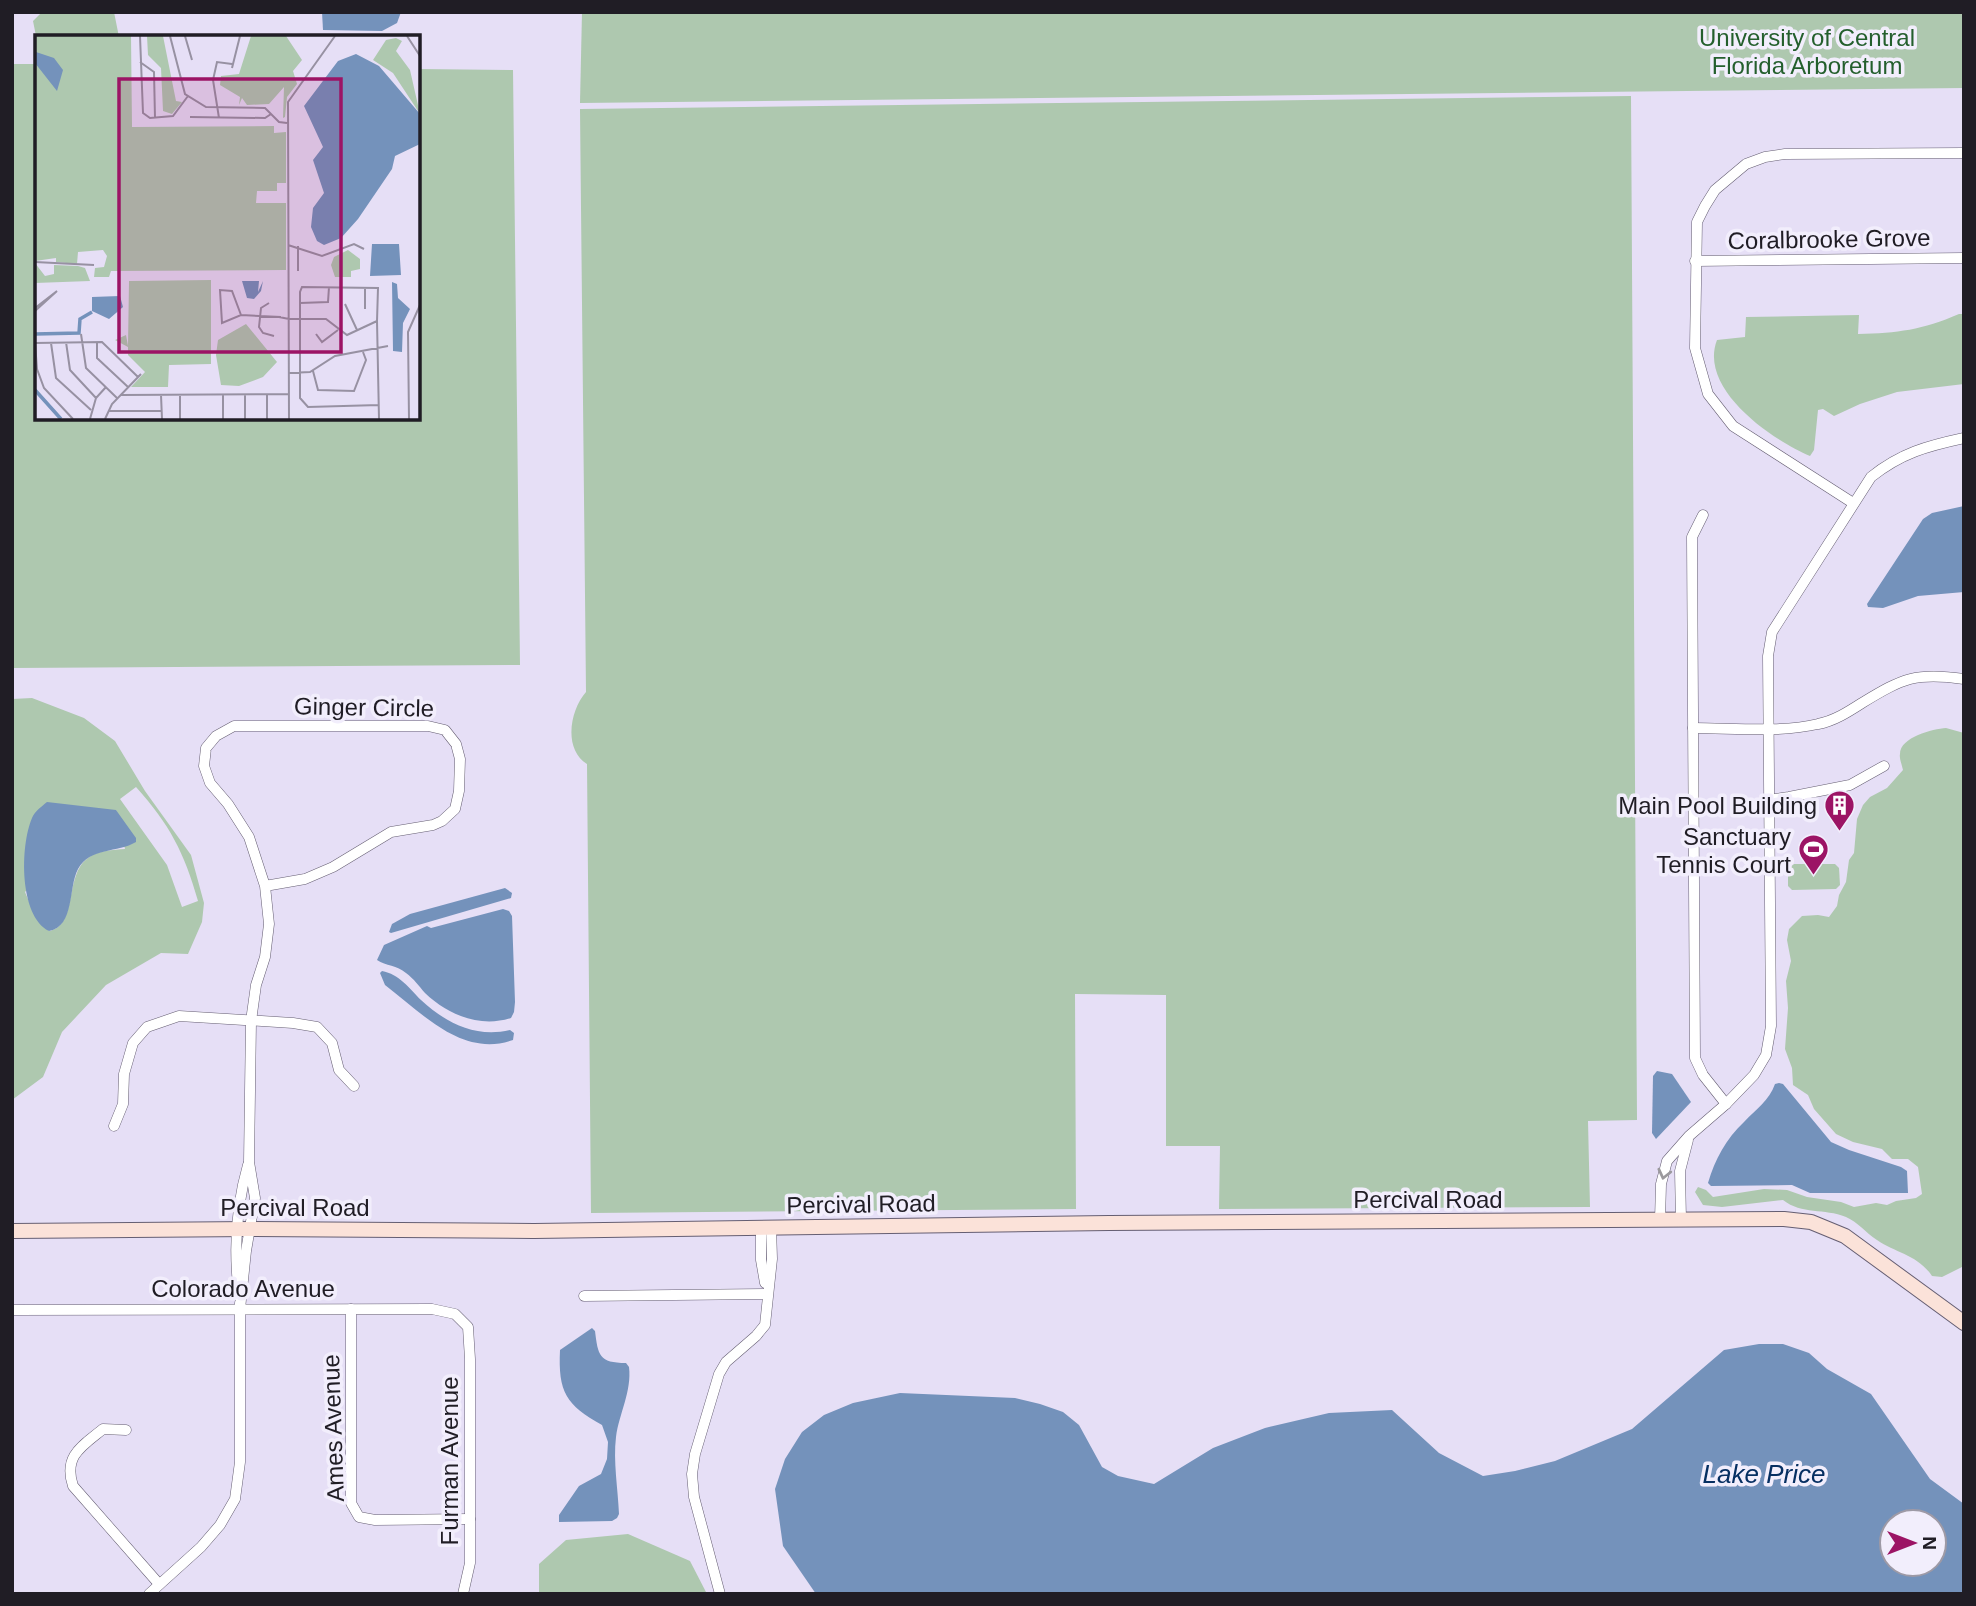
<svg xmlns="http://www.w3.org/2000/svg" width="1976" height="1606" viewBox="0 0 1976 1606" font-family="Arial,sans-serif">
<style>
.green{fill:#aec8af;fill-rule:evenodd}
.water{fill:#7492bb;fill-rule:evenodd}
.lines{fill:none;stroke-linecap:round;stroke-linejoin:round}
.street-casing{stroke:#655e72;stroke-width:11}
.secondary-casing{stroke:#655e72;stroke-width:16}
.street{stroke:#fff;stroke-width:10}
.secondary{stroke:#fbe2d9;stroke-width:14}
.oneway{stroke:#9b999d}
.labels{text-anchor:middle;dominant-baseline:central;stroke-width:7;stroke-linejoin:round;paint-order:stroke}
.park-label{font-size:24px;fill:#245f2d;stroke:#f2eefc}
.street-label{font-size:24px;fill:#201d25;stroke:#f2eefc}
.poi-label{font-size:24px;fill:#201d25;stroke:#f2eefc;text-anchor:end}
.water-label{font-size:26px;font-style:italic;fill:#062f62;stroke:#f2eefc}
.inset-river{fill:none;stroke:#7492bb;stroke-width:3.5}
.inset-road{fill:none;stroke:#9791a2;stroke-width:2}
.view{fill:#9c1465;fill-opacity:0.15;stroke:#9c1465;stroke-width:3.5}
.inset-edge{fill:none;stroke:#201d25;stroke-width:3.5}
</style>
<rect width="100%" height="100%" fill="#e6dff6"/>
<!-- green -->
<g class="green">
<path d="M42,12H114L119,37H37V41L33,21Z"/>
<path d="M582,12H1964V88L580,103Z"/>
<path d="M12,64H37V418H418V69L513,70L520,665L12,668Z"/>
<path d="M1631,96L1637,1120L1588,1121L1590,1207L1219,1209L1220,1146H1166V995L1075,994L1076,1209L591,1213L587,764C563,749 570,710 586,692L580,109Z"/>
<path d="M1959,314H1964V384L1897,392L1860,404L1834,416L1823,409L1818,410L1814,450L1810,456C1772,440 1698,389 1717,340L1745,337L1746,317L1859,315L1858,334C1898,333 1922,330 1959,314Z"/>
<path d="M32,698L84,718L115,741L145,791L191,855L204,903L202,922L188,954L161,953L106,985L62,1032L43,1077L12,1100V699ZM136,787C170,825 184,852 198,901L182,907L167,865L120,799ZM103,810H116L125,849C113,850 98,850 88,858C64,875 78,926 49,931L36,918L25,892Z"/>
<path d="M1946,728L1964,733V1266L1942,1277L1932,1276C1918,1255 1896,1253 1877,1240C1866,1233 1858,1222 1846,1217C1824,1208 1802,1215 1783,1200L1722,1207L1703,1205L1695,1192L1698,1187L1706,1190L1713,1197L1764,1189L1787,1190L1807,1197L1841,1202L1854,1207L1876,1203L1887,1205L1896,1201L1916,1198L1922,1194L1918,1167L1908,1159H1892L1882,1149L1853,1142L1836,1134L1814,1109L1808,1095L1793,1085L1792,1068L1785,1049L1788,1008L1786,981L1791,961L1787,940L1789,929L1802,916L1818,915L1829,917L1837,906L1839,895L1846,882L1849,860L1854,853L1857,819L1863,805L1870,797L1887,788L1903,770C1902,765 1899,758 1900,754C1900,737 1933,729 1946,728Z"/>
<path d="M1794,864H1835L1839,868L1840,885L1836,889L1792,890L1788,886V869Z"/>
<path d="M628,1534L690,1561L707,1594H539V1564L566,1540Z"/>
</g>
<!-- water -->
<g class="water">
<path d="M322,12H401L397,23L382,31L323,30Z"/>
<path d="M1964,506V592L1918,596L1883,608L1868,607L1867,604L1923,519L1932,513Z"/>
<path d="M47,802L116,810L136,838V842C118,853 90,847 78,869C68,888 75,926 49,931C19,916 20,846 32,818C35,811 41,807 47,802Z"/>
<path d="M505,888L512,893L511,898L391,933L389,932L392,924L410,914Z"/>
<path d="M503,909L509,911L512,916L515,1002L514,1012L511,1018C480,1028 448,1015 425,993C419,986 414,979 406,973C397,965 386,966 377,960L384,945L427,926L431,928Z"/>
<path d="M382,971C399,974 410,989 421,1000C446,1023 475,1038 510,1030L514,1033L513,1040C462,1058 422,1013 385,985L380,973Z"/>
<path d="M1657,1071L1672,1074L1691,1102L1656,1139L1652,1133L1653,1076Z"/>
<path d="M1779,1083L1783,1084L1831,1142L1849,1150L1901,1167L1907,1171L1908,1193H1810L1792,1185L1711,1186L1708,1183C1715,1159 1726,1139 1744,1122C1756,1109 1769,1101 1775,1084Z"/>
<path d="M592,1328L595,1331C598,1355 599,1363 626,1363L629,1367C632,1391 619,1414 616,1437C613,1461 618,1489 619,1514L617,1518L612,1521L559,1522V1515L579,1486L601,1474L607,1459L608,1442L602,1425C566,1405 558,1392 560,1350Z"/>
<path d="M1759,1344H1783L1809,1353L1827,1369L1871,1394L1930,1479L1964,1504V1594H816L783,1546L775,1489L785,1459L802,1432L824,1415L853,1403L900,1393L1015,1398L1040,1404L1063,1412L1079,1425L1102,1467L1118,1476L1154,1484L1213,1448L1265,1428L1329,1413L1392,1410L1439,1453L1483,1476L1515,1471L1555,1461L1632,1429L1724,1350ZM1892,1522H1934V1564H1892Z"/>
</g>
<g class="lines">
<defs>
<g id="street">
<path d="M1695,261L1964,258"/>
<path d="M1853,503L1733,426L1708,394L1695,348L1697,222L1705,206L1715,190L1746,164L1765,157L1785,154L1964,153"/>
<path d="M1703,515L1692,537L1695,1058L1703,1075L1726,1104"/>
<path d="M1693,728C1733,728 1780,733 1818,724C1834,721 1848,712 1862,703C1903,678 1916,672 1964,679"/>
<path d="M1768,800L1789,797L1850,785L1884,766"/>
<path d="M114,1126L123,1104L124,1074L133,1043L147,1027L179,1016L293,1023L317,1027L332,1043L339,1070L354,1086"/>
<path d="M1660,1220L1661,1184L1667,1161L1689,1136L1726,1104L1754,1075L1766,1055L1771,1026L1768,656L1772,632L1871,477C1901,453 1927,446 1964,438"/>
<path d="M1681,1220L1680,1171L1688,1140"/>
<path d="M761,1228V1260L765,1283"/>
<path d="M238,1285C234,1245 237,1203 248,1165"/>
<path d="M584,1296L767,1294"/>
<path d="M240,1309L246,1251L255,1198L249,1162L251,1021L256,985L265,957L269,924L265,886L249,837L228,804L210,783L204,766L206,748L216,736L234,726H428L445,730L456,744L460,759L459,791L455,809L442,821L433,825L391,832L333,867L305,879L265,886"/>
<path d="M351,1309V1503L359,1517L375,1520L470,1519"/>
<path d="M12,1310L432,1309L455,1314L468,1327L470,1359V1563L463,1594"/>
<path d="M126,1430L103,1429C82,1446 63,1456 73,1486L159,1584"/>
<path d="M149,1594L201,1547L220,1525L235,1499L240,1462V1303"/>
<path d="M720,1594L694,1497L692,1474L695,1454L719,1374L726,1362L756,1336L765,1325L772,1259L771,1227"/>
</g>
<path id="secondary" d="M12,1231L251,1229L534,1231L1109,1223L1784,1219L1811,1222L1845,1236L1964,1323"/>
</defs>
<!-- street casing -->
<use href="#street" class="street-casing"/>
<!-- secondary casing -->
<use href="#secondary" class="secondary-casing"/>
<!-- street -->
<use href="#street" class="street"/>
<!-- secondary -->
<use href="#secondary" class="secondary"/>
</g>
<!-- one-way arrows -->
<defs><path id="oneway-chevron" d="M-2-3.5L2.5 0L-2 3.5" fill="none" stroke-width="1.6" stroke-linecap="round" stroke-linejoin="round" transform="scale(1.75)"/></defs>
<use class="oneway" href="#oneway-chevron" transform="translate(1664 1174) rotate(103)"/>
<!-- icons -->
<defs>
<symbol id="building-pin" viewBox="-11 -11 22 30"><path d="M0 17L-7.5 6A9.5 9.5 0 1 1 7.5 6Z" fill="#9c1465" stroke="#f2eefc"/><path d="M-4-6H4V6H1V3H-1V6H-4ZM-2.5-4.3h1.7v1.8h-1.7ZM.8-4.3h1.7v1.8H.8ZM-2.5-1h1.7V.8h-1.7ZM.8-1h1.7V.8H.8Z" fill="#fff"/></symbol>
<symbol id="stadium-pin" viewBox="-11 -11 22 30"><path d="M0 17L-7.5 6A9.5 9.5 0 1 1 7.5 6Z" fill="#9c1465" stroke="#f2eefc"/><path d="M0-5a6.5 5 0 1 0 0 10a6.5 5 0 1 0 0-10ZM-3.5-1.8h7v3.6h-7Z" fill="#fff"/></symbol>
</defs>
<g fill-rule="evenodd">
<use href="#building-pin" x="1822" y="788" width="35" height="47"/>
<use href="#stadium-pin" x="1796" y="832" width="35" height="47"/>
</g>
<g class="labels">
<!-- park labels -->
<g class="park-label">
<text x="1807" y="37">University of Central<tspan x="1807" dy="28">Florida Arboretum</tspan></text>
</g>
<!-- street labels -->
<g class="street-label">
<text transform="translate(1829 239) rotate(-1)">Coralbrooke Grove</text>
<text transform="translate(364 707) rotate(1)">Ginger Circle</text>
<text x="1428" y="1199">Percival Road</text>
<text transform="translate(861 1204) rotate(-1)">Percival Road</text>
<text x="295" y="1207">Percival Road</text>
<text x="243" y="1288">Colorado Avenue</text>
<text transform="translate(333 1428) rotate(-92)">Ames Avenue</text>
<text transform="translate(449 1461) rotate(-90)">Furman Avenue</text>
</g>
<!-- poi labels -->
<g class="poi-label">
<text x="1817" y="805">Main Pool Building</text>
<text x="1791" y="836">Sanctuary<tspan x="1791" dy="28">Tennis Court</tspan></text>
</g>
<!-- water labels -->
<g class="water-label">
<text x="1764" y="1474">Lake Price</text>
</g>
</g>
<!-- overview -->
<g transform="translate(35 35)">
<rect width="385" height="385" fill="#e6dff6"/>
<path d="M0,1H96L97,92L239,91V98L251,97V148H242V156H222L221,168H251V235L76,236L74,242H59L60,233L69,232L72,221L68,215L43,217L42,229L21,227V223L0,226ZM112,1H128L141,66L147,67L137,79L128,76L126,33L113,20ZM216,1H251L267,25L258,36L262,49L252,62L250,82L248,83L249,52L234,69L212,70L207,63L204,70L205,62L185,50L186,41L204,39ZM361,3L367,6L361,16L375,35L385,79L358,38L338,25L351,5ZM313,215L325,224V234L316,236V242H300L296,230L299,222ZM0,228L10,241L19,239V230L43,231L50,233L55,246L0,248ZM176,245V329L134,330L133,352H96L110,337L93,320V312L80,305L91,300L93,311L94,246ZM211,289L242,327L228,342L204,351L186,350L181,320L183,305Z" fill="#aec8af"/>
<path d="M1,17L19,23L28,35L22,56L0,28ZM321,19L344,31L385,79V109L360,121L357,134L323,184L306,203L289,210L282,206L276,192L278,173L289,158L278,125L288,112L269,71L303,26ZM337,209H364L366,240L335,241ZM224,246L223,257L228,246L226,256L219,264L212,263L207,246ZM357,247L362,249L363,263L375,274L368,288L367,317L358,316ZM85,261L88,272L74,284L57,276V262Z" fill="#7492bb"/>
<path class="inset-river" d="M0,299L44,298L45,284L57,277M0,355L26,384"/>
<path class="inset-road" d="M105,1L108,78L115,83L138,81L153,61M135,1L150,59L171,72L230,73L244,87L252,88M150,1L157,25M372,1L385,21M105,27L119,37L120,83M197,33L205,1M155,82L230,83L236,79M184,83L178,45L182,27L197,29M253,210L287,221L319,209L329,214M263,211V236M0,227L59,230M330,252V274M234,268L226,273L224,292L228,298L239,301M265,268L293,267L294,252M310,269L322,295M0,273L22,256L0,276M206,280L197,256L185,255L187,288L206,280L246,282M244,282L254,284H291L312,300L342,286L343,253L267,252L265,257V363L273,372L344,370M342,286L344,384M46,299L51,333L82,363M281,299L287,307L303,295M31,307L35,335L61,363M62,307V323L93,352M0,308L67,307L103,342M0,308L2,334L9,353L38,384M16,308L21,343L56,375M278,336L283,355L319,356L331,325L328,317M254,338L275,337L300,321L353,311M145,359V384M188,359V384M210,359V384M232,359V384M86,360L254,359M126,360L127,384M73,376H127M55,384L61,363L71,352M70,384L77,369L106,339M254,384L253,67L300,1M374,384L373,297L385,270"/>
<path class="view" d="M84,44H306V317H84Z"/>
<rect width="385" height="385" class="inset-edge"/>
</g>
<!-- border -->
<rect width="1976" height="1606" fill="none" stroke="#201d25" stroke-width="28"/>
<!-- north arrow -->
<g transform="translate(1913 1543) rotate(90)"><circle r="33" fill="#f2eefc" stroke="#9e9aa6" stroke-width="2"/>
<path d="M0-5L12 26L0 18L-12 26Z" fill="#9c1465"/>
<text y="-10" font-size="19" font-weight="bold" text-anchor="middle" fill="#201d25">N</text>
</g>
</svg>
